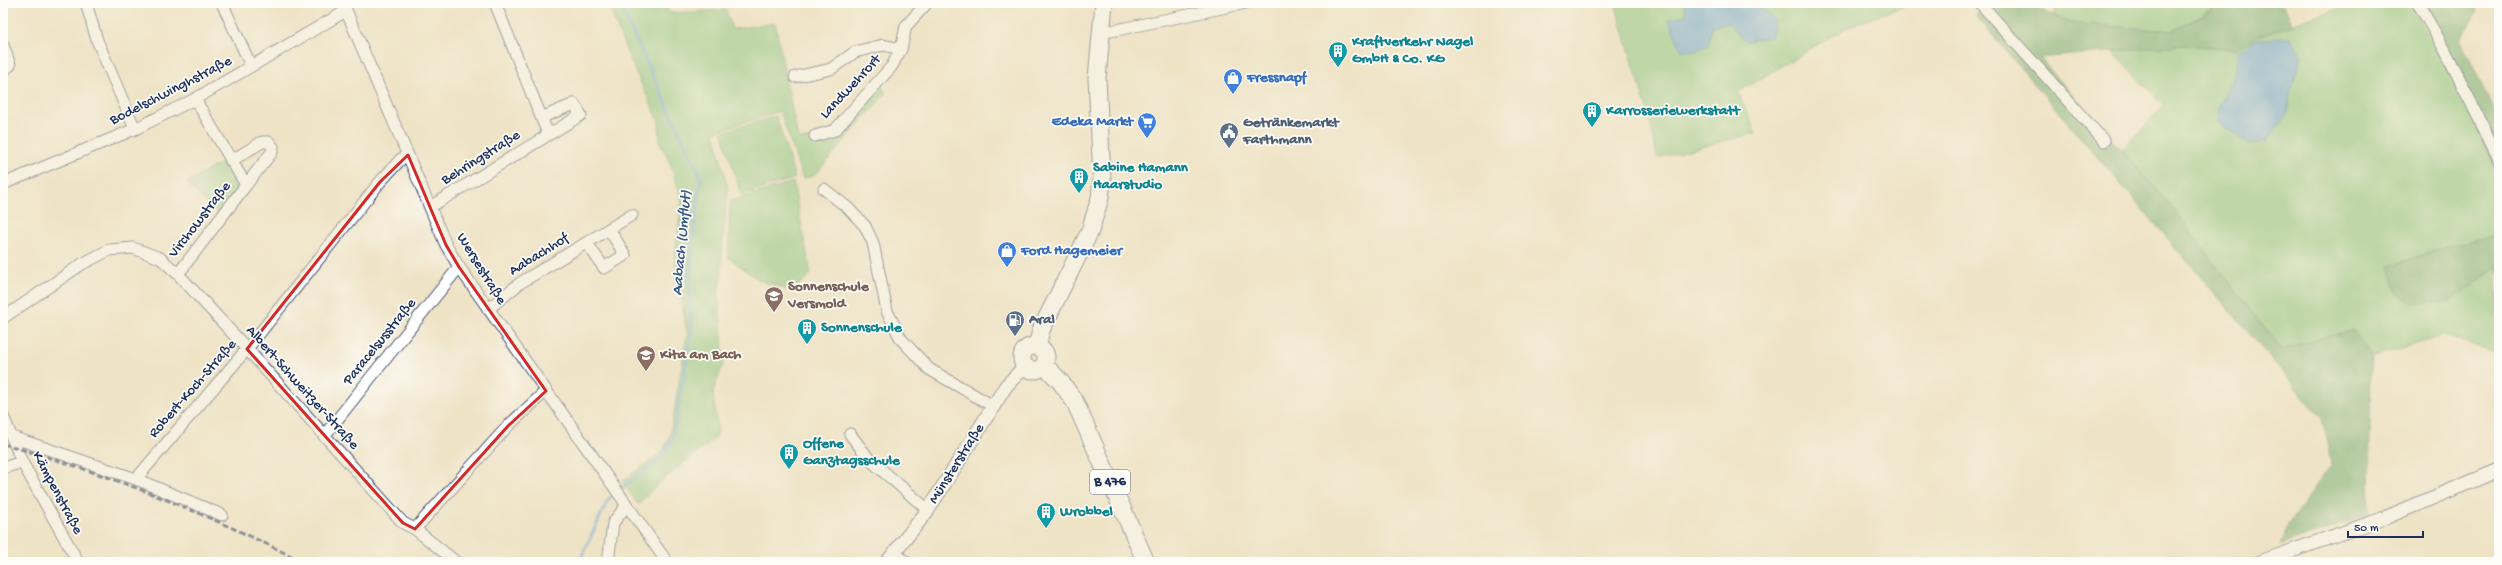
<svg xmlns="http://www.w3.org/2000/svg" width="2502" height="565" viewBox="0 0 2502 565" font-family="'Gochi Hand',sans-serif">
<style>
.green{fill:#85c881;stroke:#507c70;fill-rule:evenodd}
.forest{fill:#6cac6f;stroke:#446e66}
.water{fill:#63a5d7;stroke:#3f6a9a}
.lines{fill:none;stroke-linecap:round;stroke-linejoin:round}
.stream{stroke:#63a5d7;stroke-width:3}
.minor-casing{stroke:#3b4a6e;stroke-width:13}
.tertiary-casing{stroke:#3b4a6e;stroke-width:15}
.primary-casing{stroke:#3b4a6e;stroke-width:19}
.minor{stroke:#fff;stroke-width:11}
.tertiary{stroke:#fff;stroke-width:13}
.primary{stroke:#fff;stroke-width:17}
.rail{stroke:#1b2f5e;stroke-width:3;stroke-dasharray:6 3;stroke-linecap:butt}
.marked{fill:none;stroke:#d62828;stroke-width:3;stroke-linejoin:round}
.labels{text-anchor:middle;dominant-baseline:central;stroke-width:3.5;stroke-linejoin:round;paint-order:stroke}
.shield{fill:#fdfcf7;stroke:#5f6c8c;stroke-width:1}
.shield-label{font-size:14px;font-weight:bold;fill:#1b2f5e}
.culture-label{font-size:15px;font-weight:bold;fill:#0d838f;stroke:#fdfcf7;text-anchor:start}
.shop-label{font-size:15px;font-weight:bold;fill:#366cbe;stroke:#fdfcf7;text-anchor:start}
.street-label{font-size:15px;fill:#1b2f5e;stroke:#fdfcf7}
.service-label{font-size:15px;font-weight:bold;fill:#4e5e75;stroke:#fdfcf7;text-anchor:start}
.education-label{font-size:15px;font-weight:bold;fill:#785e54;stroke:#fdfcf7;text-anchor:start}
.water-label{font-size:16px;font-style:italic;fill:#345888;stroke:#fdfcf7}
</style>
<rect width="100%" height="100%" fill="#fdfcf7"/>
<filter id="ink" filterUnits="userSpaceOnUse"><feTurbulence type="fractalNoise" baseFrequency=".025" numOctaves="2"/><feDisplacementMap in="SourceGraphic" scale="8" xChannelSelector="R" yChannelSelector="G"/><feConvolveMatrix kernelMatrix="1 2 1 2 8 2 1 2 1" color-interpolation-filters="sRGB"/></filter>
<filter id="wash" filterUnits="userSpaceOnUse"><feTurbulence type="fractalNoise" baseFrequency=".012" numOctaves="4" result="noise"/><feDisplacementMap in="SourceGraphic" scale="16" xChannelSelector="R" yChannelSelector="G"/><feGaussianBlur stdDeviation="0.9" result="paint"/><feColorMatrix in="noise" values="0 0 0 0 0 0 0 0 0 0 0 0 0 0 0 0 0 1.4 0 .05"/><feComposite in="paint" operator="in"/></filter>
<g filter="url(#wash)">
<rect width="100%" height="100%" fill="#efe3c6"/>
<!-- green -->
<g class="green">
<path d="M607,3H666L669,13L726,10L732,29L775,23L798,139H812L836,133L881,83L885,94L815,175L803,179L780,111L714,132L728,188L723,238L721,284L718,288L724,362L713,392L718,435C694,458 657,479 639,505L622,482L663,451L670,435L687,335L675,254L682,200L669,160L660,142L659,121L635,71Z"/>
<path d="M1615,3H1684L1686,15L1669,20L1708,45L1712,26L1728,23L1746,41L1758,3H1913L1849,26L1738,92L1756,133L1657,158L1651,123Z"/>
<path d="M2058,3H2211L2213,9L2172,31L2071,23L2054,15Z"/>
<path d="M2355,3H2411L2460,91L2499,177V234L2445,247L2389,266L2451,300L2497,266L2499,354L2444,336L2371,357L2352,330L2281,349L2173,209L2122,150L2164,106L2112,51L2183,45L2237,49L2255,37ZM2301,55L2290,94L2288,113L2219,105L2232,82Z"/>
<path d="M776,116L795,178L741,195L722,132Z"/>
<path d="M226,160C244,190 239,187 219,214L186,183Z"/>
<path d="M793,182L811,274L792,291L759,280L728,257L730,201Z"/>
</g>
<!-- forest -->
<g class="forest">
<path d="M1983,3H2026L2071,23L2172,31L2213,10L2211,3H2283L2293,25L2255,37L2237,49L2183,45L2040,58L2173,209L2281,349L2353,330L2371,357L2369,515L2280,545L2287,526L2331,465L2322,418L1976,16Z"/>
<path d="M2423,3H2473L2477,12L2460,39L2499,121V177Z"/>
<path d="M2499,234V272L2497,266L2451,301L2413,303L2398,294L2389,267L2445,247Z"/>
</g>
<!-- water -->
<g class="water">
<path d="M1684,3H1758L1775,21L1771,37L1746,41L1728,23L1712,26L1708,45L1696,51L1681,50L1669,19L1686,15Z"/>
<path d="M2290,38L2301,55L2290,94L2288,113L2267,141L2250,144L2218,123L2219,105L2232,82L2239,51L2256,39Z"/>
</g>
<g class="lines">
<!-- stream -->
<g class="stream">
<path d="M619,3L701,178L689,273L691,335L673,437L665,454L619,490"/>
<path d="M579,562L608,500L615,493"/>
</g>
</g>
</g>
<g filter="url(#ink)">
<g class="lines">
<defs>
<g id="minor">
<path d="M86,3L97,40L135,129"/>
<path d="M222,3L251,66"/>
<path d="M343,3L446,245L459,267L667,562"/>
<path d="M495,3L548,134"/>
<path d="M1980,3L2104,141"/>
<path d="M2418,3L2445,50L2499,159"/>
<path d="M1101,31H1111L1246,3"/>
<path d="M3,45L10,65L3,71"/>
<path d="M795,77L831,69L855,52L883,45L901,49L906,26L927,3"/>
<path d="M815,136L835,130L892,66L901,49"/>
<path d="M231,161L262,142H269L273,147L272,152L246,185"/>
<path d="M3,184L135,129L195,99L346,11"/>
<path d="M824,189L848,208L865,226L873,243L887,311L901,339L929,369L993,406"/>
<path d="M430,207L581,115L574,104L543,117"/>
<path d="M587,243L604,268L625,255L609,229"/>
<path d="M178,274L246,185L195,99"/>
<path d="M488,309L520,283L632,215"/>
<path d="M3,318L82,264L109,250L133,248L160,258L178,274L247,349L403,523L415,529L508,426L546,391"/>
<path d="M3,416L22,462L78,562"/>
<path d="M850,434L869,459L928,510"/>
<path d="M324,436L459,267"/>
<path d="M12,437L136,479L222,515"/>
<path d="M3,468L22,462"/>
<path d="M136,479L247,349L380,182L401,159L408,155"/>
<path d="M415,529L456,562"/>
<path d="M895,553L906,562"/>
<path d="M608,562L613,523L626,506"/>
</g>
<g id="tertiary">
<path d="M887,562L928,510L1006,386L1025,366"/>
<path d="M2260,562L2382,519L2499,470"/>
</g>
<g id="primary">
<circle cx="1034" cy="358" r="12"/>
<path d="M1037,347L1041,330L1090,231L1100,198L1102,178L1097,78L1104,3"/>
<path d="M1044,365L1060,381L1075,402L1146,562"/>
</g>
</defs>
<!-- minor casing -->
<use href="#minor" class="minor-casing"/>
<!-- tertiary casing -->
<use href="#tertiary" class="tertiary-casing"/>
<!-- primary casing -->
<use href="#primary" class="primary-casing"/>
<!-- minor -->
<use href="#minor" class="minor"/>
<!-- tertiary -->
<use href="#tertiary" class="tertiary"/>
<!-- primary -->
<use href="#primary" class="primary"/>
<!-- rail -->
<path class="rail" d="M3,444C107,473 206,513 303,562"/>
</g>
</g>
<!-- marked area -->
<path d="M0 0H2502V565H0ZM408,155L446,245L459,267L546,391L508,426L415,529L403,523L247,349L380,182Z" fill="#efe3c6" fill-opacity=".55" fill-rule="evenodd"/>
<path class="marked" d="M408,155L446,245L459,267L546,391L508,426L415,529L403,523L247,349L380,182Z"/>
<!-- icons -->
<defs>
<symbol id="building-pin" viewBox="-11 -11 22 30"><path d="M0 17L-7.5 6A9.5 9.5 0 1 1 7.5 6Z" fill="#0f9aa8" stroke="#fdfcf7"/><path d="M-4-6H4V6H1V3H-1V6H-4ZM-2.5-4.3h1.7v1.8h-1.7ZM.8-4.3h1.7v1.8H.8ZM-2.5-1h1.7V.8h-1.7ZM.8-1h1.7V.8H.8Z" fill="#fff"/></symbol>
<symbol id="shop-pin" viewBox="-11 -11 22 30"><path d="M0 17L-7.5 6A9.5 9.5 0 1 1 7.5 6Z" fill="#3f7fe0" stroke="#fdfcf7"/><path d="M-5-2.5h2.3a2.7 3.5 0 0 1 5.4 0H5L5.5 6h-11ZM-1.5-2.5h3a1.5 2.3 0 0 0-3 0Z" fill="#fff"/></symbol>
<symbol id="supermarket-pin" viewBox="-11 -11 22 30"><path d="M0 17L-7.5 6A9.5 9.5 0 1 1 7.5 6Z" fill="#3f7fe0" stroke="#fdfcf7"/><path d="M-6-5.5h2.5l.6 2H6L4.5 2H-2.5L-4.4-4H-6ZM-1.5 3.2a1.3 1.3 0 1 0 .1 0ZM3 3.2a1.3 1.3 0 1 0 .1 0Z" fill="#fff"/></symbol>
<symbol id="civic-pin" viewBox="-11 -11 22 30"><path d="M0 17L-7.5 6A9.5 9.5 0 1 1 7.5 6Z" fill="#5c6f8a" stroke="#fdfcf7"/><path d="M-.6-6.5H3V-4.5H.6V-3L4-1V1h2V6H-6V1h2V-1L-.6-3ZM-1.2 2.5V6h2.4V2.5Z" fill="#fff"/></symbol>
<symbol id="school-pin" viewBox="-11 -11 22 30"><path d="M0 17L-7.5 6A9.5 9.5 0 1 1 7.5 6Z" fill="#8d6e63" stroke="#fdfcf7"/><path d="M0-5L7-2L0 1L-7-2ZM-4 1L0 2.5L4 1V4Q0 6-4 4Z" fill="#fff"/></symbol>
<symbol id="fuel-pin" viewBox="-11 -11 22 30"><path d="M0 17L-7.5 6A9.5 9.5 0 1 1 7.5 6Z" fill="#5c6f8a" stroke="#fdfcf7"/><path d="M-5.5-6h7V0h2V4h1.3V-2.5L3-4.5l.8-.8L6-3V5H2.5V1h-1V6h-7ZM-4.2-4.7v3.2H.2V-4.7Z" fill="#fff"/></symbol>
</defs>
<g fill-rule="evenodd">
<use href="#building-pin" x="1327" y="40" width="22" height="30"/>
<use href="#shop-pin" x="1222" y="67" width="22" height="30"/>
<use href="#building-pin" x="1581" y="100" width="22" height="30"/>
<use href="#supermarket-pin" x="1136" y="111" width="22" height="30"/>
<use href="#civic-pin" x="1218" y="121" width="22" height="30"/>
<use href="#building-pin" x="1068" y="166" width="22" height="30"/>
<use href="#shop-pin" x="996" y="240" width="22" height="30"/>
<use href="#school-pin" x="763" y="285" width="22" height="30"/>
<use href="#fuel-pin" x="1004" y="309" width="22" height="30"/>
<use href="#building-pin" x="796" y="317" width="22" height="30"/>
<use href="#school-pin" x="635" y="344" width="22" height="30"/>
<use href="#building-pin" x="778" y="442" width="22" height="30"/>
<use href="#building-pin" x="1035" y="501" width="22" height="30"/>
</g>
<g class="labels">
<!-- shield labels -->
<rect class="shield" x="1090" y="470" width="40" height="24" rx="3"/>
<g class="shield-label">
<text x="1110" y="482">B 476</text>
</g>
<!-- culture labels -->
<g class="culture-label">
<text x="1352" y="42">Kraftverkehr Nagel<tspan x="1352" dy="17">GmbH &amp; Co. KG</tspan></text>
<text x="1606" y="111">Karrosseriewerkstatt</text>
<text x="1093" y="168">Sabine Hamann<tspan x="1093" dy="17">Haarstudio</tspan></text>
<text x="821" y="328">Sonnenschule</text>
<text x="803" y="444">Offene<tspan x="803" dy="17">Ganztagsschule</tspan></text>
<text x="1060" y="512">Wrobbel</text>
</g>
<!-- shop labels -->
<g class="shop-label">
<text x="1247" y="78">Fressnapf</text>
<text x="1133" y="122" text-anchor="end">Edeka Markt</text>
<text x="1021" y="251">Ford Hagemeier</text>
</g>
<!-- street labels -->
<g class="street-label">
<text transform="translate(851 87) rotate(-47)">Landwehrort</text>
<text transform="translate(171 91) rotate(-27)">Bodelschwinghstraße</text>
<text transform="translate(481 158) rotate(-32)">Behringstraße</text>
<text transform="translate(200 220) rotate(-52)">Virchowstraße</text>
<text transform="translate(539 255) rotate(-32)">Aabachhof</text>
<text transform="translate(481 269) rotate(58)">Wersestraße</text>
<text transform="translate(380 342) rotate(-51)">Paracelsusstraße</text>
<text transform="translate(302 388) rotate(48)">Albert-Schweitzer-Straße</text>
<text transform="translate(193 389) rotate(-49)">Robert-Koch-Straße</text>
<text transform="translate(957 464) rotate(-58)">Münsterstraße</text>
<text transform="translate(57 493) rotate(62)">Kämpenstraße</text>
</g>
<!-- service labels -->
<g class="service-label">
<text x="1243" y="123">Getränkemarkt<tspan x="1243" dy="17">Farthmann</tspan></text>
<text x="1029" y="320">Aral</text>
</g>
<!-- education labels -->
<g class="education-label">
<text x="788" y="287">Sonnenschule<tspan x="788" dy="17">Versmold</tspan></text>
<text x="660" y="355">Kita am Bach</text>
</g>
<!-- water labels -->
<g class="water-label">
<text transform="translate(683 243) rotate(-85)">Aabach (Umflut)</text>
</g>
</g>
<!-- margin -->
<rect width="2502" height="565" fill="none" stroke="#fdfcf7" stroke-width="16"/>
<!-- scale -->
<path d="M2348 531v6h75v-6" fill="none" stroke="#1b2f5e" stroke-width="2"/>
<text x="2354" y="531" font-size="12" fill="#1b2f5e" stroke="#fdfcf7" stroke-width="3" paint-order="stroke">50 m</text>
</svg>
